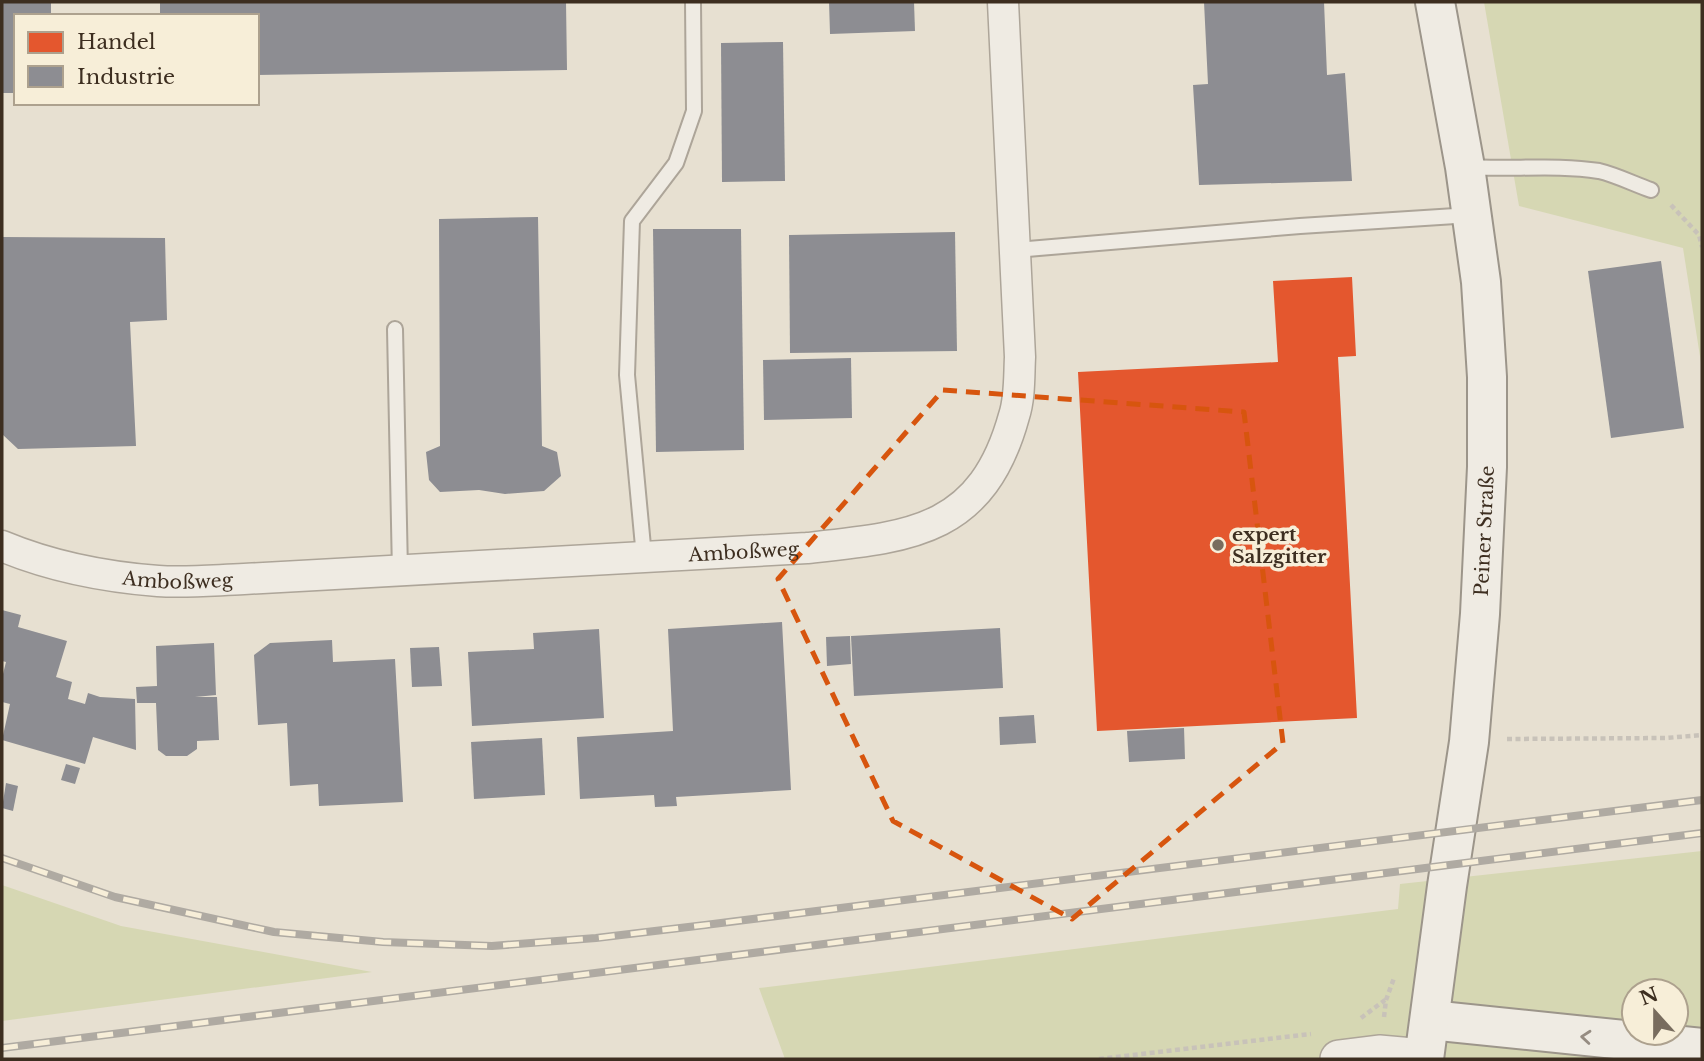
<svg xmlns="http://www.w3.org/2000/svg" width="1704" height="1061" viewBox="0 0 1704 1061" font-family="'Libre Baskerville',serif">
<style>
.green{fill:#d6d7b3;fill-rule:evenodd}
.shops{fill:#e4572e}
.industry{fill:#8d8d92}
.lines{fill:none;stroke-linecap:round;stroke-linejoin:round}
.service-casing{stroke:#ada599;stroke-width:18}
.minor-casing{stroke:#ada599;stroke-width:33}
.tertiary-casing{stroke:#ada599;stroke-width:40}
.secondary-casing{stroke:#9c958a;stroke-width:42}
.path{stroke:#c8c2b9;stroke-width:4.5;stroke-dasharray:5 3.5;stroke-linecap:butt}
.service{stroke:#efebe3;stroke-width:14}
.minor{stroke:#efebe3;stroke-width:30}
.tertiary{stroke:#efebe3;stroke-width:37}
.secondary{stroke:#efebe3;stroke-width:38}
.rail-casing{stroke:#afaaa2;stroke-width:8}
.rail{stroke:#f7eed8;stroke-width:5;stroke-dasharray:16;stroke-linecap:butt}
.oneway{stroke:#968c82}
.marked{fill:none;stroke:#d7550e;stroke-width:5;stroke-dasharray:14 9;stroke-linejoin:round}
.poi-dot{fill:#786c5e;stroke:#f7eed8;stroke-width:2.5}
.labels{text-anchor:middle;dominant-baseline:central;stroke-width:7;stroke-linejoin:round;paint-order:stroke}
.street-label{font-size:19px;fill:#3d2e20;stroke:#f7eed8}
.poi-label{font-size:19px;font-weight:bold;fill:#3d2e20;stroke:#f7eed8;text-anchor:start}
</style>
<rect width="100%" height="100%" fill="#e7e0d1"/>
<!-- green -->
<g class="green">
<path d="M1484,2H1702V369L1683,248L1519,206Z"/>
<path d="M1702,851V1059H785L759,988L1398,909L1400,884ZM1634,991H1676V1033H1634Z"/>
<path d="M2,885L121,926L372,972L2,1021Z"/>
</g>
<!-- shops -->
<path class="shops" d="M1352,277L1356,356L1338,357L1357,718L1097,731L1078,372L1278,362L1273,281Z"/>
<!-- industry -->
<g class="industry">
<path d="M2,2H51V16H16V93H2Z"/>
<path d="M160,2H566L567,70L257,75V16H160Z"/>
<path d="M829,2H914L915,31L830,34Z"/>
<path d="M1204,2H1324L1327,75L1345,73L1352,181L1199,185L1193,85L1208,84Z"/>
<path d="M783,42L785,181L722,182L721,43Z"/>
<path d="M538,217L542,446L557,452L561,476L544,491L505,494L479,490L440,492L429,480L426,452L440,446L439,219Z"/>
<path d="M653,229H741L744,450L656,452Z"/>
<path d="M955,232L957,351L790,353L789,235Z"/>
<path d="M2,237L165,238L167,320L130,322L136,446L18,449L2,434Z"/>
<path d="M1661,261L1684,428L1611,438L1588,271Z"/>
<path d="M851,358L852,418L764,420L763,360Z"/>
<path d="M2,610L21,615L18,627L67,641L56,677L72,682L68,699L85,704L88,693L100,697L135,699L136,750L93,737L85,764L2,740L10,704L2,702V678L6,662L2,661Z"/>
<path d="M782,622L791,790L676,797L677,806L655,807L654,795L580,799L577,737L673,731L668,629Z"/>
<path d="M1000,628L1003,688L854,696L851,636Z"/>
<path d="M599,629L604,718L472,726L468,652L534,649L533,633Z"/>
<path d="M850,636L851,664L827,666L826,637Z"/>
<path d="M332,640L333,662L395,659L403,802L319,806L318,784L290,786L287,723L258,725L254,655L270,643Z"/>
<path d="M214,643L216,695L195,697H217L219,740L197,741V749L187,756H166L158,750L156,703H137L136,687L157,686L156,646Z"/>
<path d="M439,647L442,686L412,687L410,648Z"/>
<path d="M1034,715L1036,743L1000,745L999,717Z"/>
<path d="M1184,728L1185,759L1129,762L1127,731Z"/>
<path d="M542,738L545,795L474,799L471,742Z"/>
<path d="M66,764L80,768L75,784L61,780Z"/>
<path d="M6,783L18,786L13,811L2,808Z"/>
</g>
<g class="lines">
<defs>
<g id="service">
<path d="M1467,167C1511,170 1555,164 1599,171C1616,175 1634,184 1651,190"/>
<path d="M1015,250L1300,226L1471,215"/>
<path d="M395,329L400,572"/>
<path d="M644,557L627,375L632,221L676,163L694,111L693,2"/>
</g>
<g id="minor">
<path id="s1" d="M2,546C50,566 106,577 158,581C186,583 216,580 244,579L807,548C911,537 982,532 1014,416C1020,398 1019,376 1020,357L1003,2"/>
</g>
<path id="tertiary" d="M1339,1059L1379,1054L1424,1058"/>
<g id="secondary">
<path d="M1430,1020L1702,1048"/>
<path id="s2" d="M1424,1059L1447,886L1469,742L1480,614L1487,467V377L1481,282L1465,167L1435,2"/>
</g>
</defs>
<!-- service casing -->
<use href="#service" class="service-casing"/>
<!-- minor casing -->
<use href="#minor" class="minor-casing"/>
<!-- tertiary casing -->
<use href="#tertiary" class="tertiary-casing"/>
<!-- secondary casing -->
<use href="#secondary" class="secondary-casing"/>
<!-- path -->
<g class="path">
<path d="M1671,205L1699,235L1702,247"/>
<path d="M1507,739L1666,738L1702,735"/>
<path d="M1384,1017L1386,1000L1394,978"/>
<path d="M1361,1018L1385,1000"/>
<path d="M1099,1059L1311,1034"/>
</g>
<!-- service -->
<use href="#service" class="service"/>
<!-- minor -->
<use href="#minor" class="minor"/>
<!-- tertiary -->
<use href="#tertiary" class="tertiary"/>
<!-- secondary -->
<use href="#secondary" class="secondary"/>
<defs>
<g id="rail">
<path d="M2,858L115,897L274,932L383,942L492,946L596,938L705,925L1702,800"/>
<path d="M2,1048L1702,833"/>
</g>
</defs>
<!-- rail casing -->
<use href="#rail" class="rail-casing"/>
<!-- rail -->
<use href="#rail" class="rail"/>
</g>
<!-- one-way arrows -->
<defs><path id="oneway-chevron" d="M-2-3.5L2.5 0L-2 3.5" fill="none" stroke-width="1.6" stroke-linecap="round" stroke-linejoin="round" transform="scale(1.75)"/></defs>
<use class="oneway" href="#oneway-chevron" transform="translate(1586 1037) rotate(-175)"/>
<!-- marked area -->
<path class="marked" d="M943,390L1244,412L1283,743L1072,919L893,821L778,579Z"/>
<!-- markers -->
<circle class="poi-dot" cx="1218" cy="545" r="7"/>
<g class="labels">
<!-- street labels -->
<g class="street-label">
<text stroke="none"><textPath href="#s2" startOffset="532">Peiner Straße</textPath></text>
<text stroke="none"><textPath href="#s1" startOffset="747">Amboßweg</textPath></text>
<text stroke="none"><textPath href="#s1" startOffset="180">Amboßweg</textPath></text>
</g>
<!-- poi labels -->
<g class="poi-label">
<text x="1232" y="534">expert<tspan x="1232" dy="22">Salzgitter</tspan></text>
</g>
</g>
<!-- border -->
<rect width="1704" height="1061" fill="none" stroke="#3d2e20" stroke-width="7"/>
<!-- legend -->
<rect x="14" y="14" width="245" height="91" fill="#f7eed8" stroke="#ada18e" stroke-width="2"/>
<rect x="28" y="32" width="35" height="21" fill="#e4572e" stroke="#ada18e" stroke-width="2"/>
<text x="77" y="49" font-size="21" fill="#3d2e20">Handel</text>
<rect x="28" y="66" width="35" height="21" fill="#8d8d92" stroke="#ada18e" stroke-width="2"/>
<text x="77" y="84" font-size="21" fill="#3d2e20">Industrie</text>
<!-- north arrow -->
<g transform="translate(1655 1012) rotate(339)"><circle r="33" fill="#f7eed8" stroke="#ada18e" stroke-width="2"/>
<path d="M0-5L12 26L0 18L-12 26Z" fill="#786c5e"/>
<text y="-10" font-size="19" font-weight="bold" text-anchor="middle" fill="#3d2e20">N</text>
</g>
</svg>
